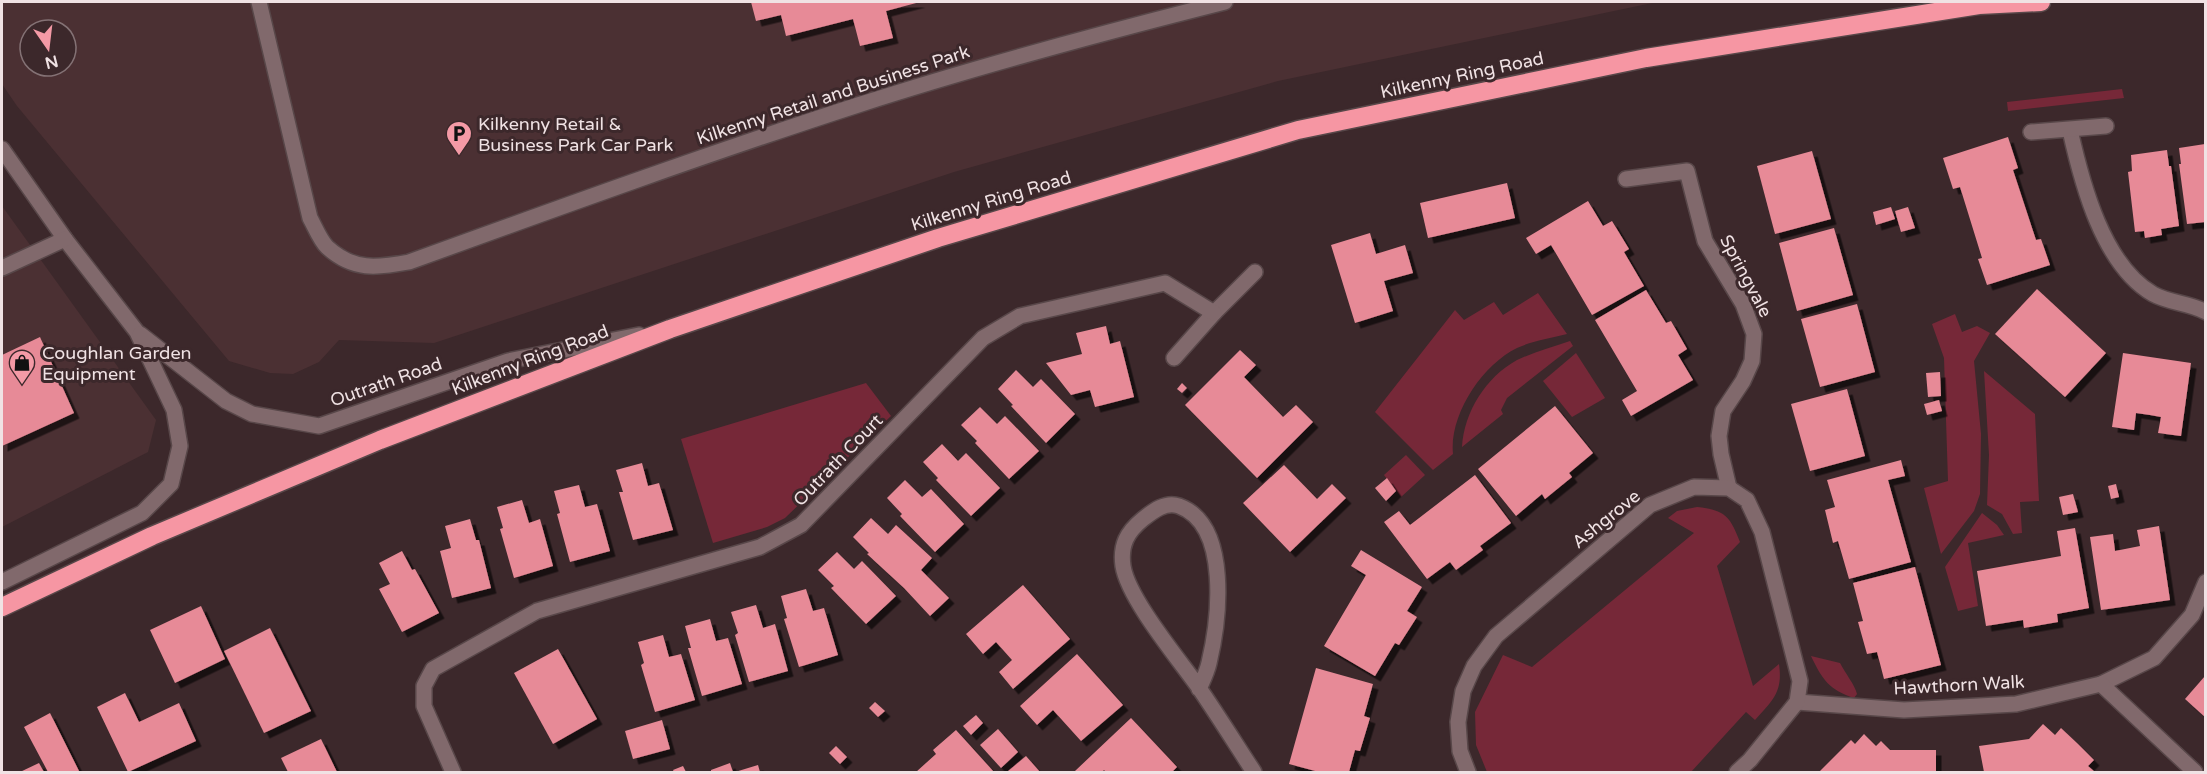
<svg xmlns="http://www.w3.org/2000/svg" width="2207" height="774" viewBox="0 0 2207 774" font-family="'Varela Round',sans-serif">
<style>
.built{fill:#4b3033;fill-rule:evenodd}
.green{fill:#762838}
.building{fill:#e78a97;filter:url(#shadow)}
.lines{fill:none;stroke-linecap:round;stroke-linejoin:round}
.minor-casing{stroke:#584749;stroke-width:18}
.highway-casing{stroke:#584749;stroke-width:21}
.minor{stroke:#81696c;stroke-width:15}
.highway{stroke:#f696a3;stroke-width:18}
.labels{text-anchor:middle;dominant-baseline:central;stroke-width:6;stroke-linejoin:round;paint-order:stroke}
.street-label{font-size:18px;fill:#f0e2e4;stroke:#3c282b}
.poi-label{font-size:18px;fill:#f0e2e4;stroke:#3c282b;text-anchor:start}
</style>
<defs>
<filter id="shadow"><feDropShadow dx="5.5" dy="5.5" stdDeviation="0" flood-color="#0009"/></filter>
</defs>
<rect width="100%" height="100%" fill="#3c282b"/>
<!-- built -->
<g class="built">
<path d="M2,2H1657L1278,81L954,172L434,343L339,340L319,362L293,374L270,373L229,361L17,106L2,84ZM30,30H66V66H30Z"/>
<path d="M2,206L156,420L148,452L2,527Z"/>
</g>
<!-- green -->
<g class="green">
<path d="M2122,89L2124,98L2008,111L2007,102Z"/>
<path d="M1538,293L1567,334C1551,338 1532,341 1517,348C1482,365 1449,415 1453,454L1433,470L1375,412L1455,310L1464,320L1494,302L1503,315Z"/>
<path d="M1955,314L1962,332L1977,326L1990,333L1974,361L1981,434L1980,494L1974,511L1941,554L1924,488L1948,481L1944,358L1932,324Z"/>
<path d="M1570,341L1573,346L1507,398L1501,410L1503,414L1462,447C1464,412 1486,377 1517,360C1534,352 1553,347 1570,341Z"/>
<path d="M1576,353L1605,398L1572,417L1543,381Z"/>
<path d="M1984,371L2035,414L2039,501L2020,502L2022,533L2013,534L2002,514L1987,505L1989,455Z"/>
<path d="M866,383L891,416L785,518L767,527L713,543L681,439Z"/>
<path d="M1406,455L1425,475L1401,497L1384,475Z"/>
<path d="M1697,507C1725,510 1730,516 1740,542L1717,566L1753,686L1779,664C1783,692 1773,700 1755,720L1746,712L1691,772H1487L1476,745L1475,712L1503,655L1532,667L1694,533L1668,518L1677,511Z"/>
<path d="M1982,513L1997,525L2004,535L1968,543L1978,606L1958,611L1945,567Z"/>
<path d="M1811,656L1840,663C1845,673 1855,685 1857,694L1854,698C1829,690 1822,679 1811,656Z"/>
</g>
<!-- building -->
<g class="building">
<path d="M751,2H920L886,11L893,38L860,46L853,19L786,36L781,15L756,21Z"/>
<path d="M2008,137L2018,168L2013,170L2036,240L2041,239L2050,265L1987,285L1978,259L1982,258L1960,187L1953,189L1943,158Z"/>
<path d="M2205,144V222L2187,224L2179,164H2181L2179,148Z"/>
<path d="M2167,150L2169,166H2171L2179,226L2161,229L2162,235L2145,238L2144,231L2135,232L2128,172L2132,171L2131,155Z"/>
<path d="M1812,151L1831,219L1775,234L1757,166Z"/>
<path d="M1507,183L1515,218L1428,238L1420,203Z"/>
<path d="M1588,201L1603,226L1612,221L1629,249L1624,252L1644,286L1592,315L1551,245L1536,254L1526,238Z"/>
<path d="M1891,207L1895,219L1876,225L1873,212Z"/>
<path d="M1908,207L1915,228L1901,232L1895,211Z"/>
<path d="M1834,228L1853,295L1797,311L1779,243Z"/>
<path d="M1370,233L1376,254L1405,245L1413,273L1384,281L1393,311L1355,323L1331,245Z"/>
<path d="M2037,289L2106,353L2065,397L1995,334Z"/>
<path d="M1646,290L1666,323L1671,321L1687,349L1678,355L1693,380L1631,416L1622,400L1637,391L1595,320Z"/>
<path d="M1857,304L1875,372L1820,387L1801,319Z"/>
<path d="M1106,326L1110,344L1120,341L1134,397L1095,407L1090,390L1071,395L1046,363L1082,354L1076,333Z"/>
<path d="M40,337L74,413L2,446V355Z"/>
<path d="M1240,350L1256,365L1244,377L1283,417L1296,405L1313,422L1257,478L1185,405Z"/>
<path d="M2123,353L2191,363L2181,436L2158,433L2161,417L2150,415L2136,413L2134,430L2112,427Z"/>
<path d="M1016,370L1033,387L1041,379L1075,414L1046,443L1011,406L1013,405L998,389Z"/>
<path d="M1940,372L1941,396L1928,397L1926,373Z"/>
<path d="M1182,383L1187,388L1182,393L1177,389Z"/>
<path d="M1847,389L1865,456L1810,471L1791,404Z"/>
<path d="M1939,400L1942,411L1927,415L1924,404Z"/>
<path d="M1555,406L1593,453L1569,473L1572,477L1545,499L1542,494L1516,516L1478,469Z"/>
<path d="M980,407L997,424L1005,416L1039,451L1009,479L975,443L977,441L961,425Z"/>
<path d="M942,444L958,461L966,453L1000,488L971,516L936,480L938,478L923,462Z"/>
<path d="M1901,460L1905,476L1888,480L1911,562L1849,579L1838,541L1833,543L1825,510L1835,507L1827,480Z"/>
<path d="M642,463L648,486L659,483L673,530L633,540L619,492H623L616,470Z"/>
<path d="M1284,465L1317,499L1332,484L1346,498L1290,552L1243,503Z"/>
<path d="M1475,475L1511,523L1480,546L1483,550L1456,570L1450,562L1427,579L1384,522L1399,511L1410,525Z"/>
<path d="M1387,478L1396,491L1386,501L1375,488Z"/>
<path d="M905,480L922,497L931,489L964,524L935,552L900,516L902,514L887,498Z"/>
<path d="M2116,484L2119,497L2111,499L2108,486Z"/>
<path d="M579,485L585,507L597,504L610,551L570,562L557,514L560,513L554,491Z"/>
<path d="M2073,494L2078,512L2063,515L2059,497Z"/>
<path d="M522,500L529,523L540,519L553,566L514,578L500,529L503,528L497,507Z"/>
<path d="M871,518L888,534L896,525L932,558L921,570L949,598L930,616L904,588L867,554L869,553L853,537Z"/>
<path d="M470,519L476,540H479L491,588L452,598L440,551L451,548L445,526Z"/>
<path d="M2159,526L2170,600L2101,610L2090,537L2113,534L2115,551L2140,546L2137,530Z"/>
<path d="M2075,528L2089,608L2057,614L2058,622L2024,628L2023,620L1986,626L1977,571L2061,556L2057,531Z"/>
<path d="M1361,550L1422,587L1407,611L1417,617L1399,645L1395,643L1375,676L1324,646L1366,575L1351,566Z"/>
<path d="M402,551L412,570L415,569L439,613L402,632L379,589L390,584L379,563Z"/>
<path d="M837,552L854,569L862,561L896,596L866,624L831,588L834,586L818,570Z"/>
<path d="M1915,567L1941,665L1884,679L1877,652L1867,654L1858,622L1863,621L1853,583Z"/>
<path d="M1023,585L1070,639L1013,689L999,672L1012,660L996,642L983,654L966,634Z"/>
<path d="M806,589L813,611L824,608L838,655L799,667L784,619L787,618L781,596Z"/>
<path d="M756,605L763,628L775,624L788,671L749,682L735,635L738,633L731,612Z"/>
<path d="M201,606L225,659L175,683L150,630Z"/>
<path d="M710,619L716,641L728,638L742,684L702,696L688,648H691L685,626Z"/>
<path d="M270,628L311,711L264,733L224,651Z"/>
<path d="M663,635L669,657L681,654L695,700L655,712L641,665L644,663L638,642Z"/>
<path d="M558,649L597,719L553,744L514,673Z"/>
<path d="M1077,654L1123,705L1081,741L1053,710L1037,725L1020,706Z"/>
<path d="M1316,668L1373,684L1364,716L1370,718L1360,751L1355,750L1349,772H1319L1289,764Z"/>
<path d="M2205,676V717L2185,699Z"/>
<path d="M125,693L139,722L179,703L196,741L128,772L97,707Z"/>
<path d="M875,702L885,711L878,717L869,708Z"/>
<path d="M50,713L79,771L76,772H48L24,727Z"/>
<path d="M976,715L983,723L971,735L963,726Z"/>
<path d="M1131,718L1177,767L1172,772H1106L1104,770L1102,772H1076L1075,771Z"/>
<path d="M662,720L670,749L633,759L625,731Z"/>
<path d="M2043,724L2055,735L2061,728L2078,744L2094,760L2088,766L2095,772H1984L1979,746L2029,739Z"/>
<path d="M998,729L1018,752L1001,768L980,745Z"/>
<path d="M956,730L994,772H916L936,754L933,750Z"/>
<path d="M1864,734L1876,746L1881,741L1890,750H1936V772H1819L1851,740L1855,744Z"/>
<path d="M321,739L337,772H288L281,758Z"/>
<path d="M836,746L847,757L840,764L829,753Z"/>
<path d="M1026,756L1040,772H1007Z"/>
<path d="M39,763L44,772H20Z"/>
<path d="M730,763L733,772H711V770Z"/>
<path d="M758,765L760,772H735Z"/>
<path d="M683,766L686,772H674L673,770Z"/>
</g>
<g class="lines">
<defs>
<g id="minor">
<path d="M259,2L310,218C315,227 320,240 327,247C353,271 377,268 409,262C558,208 707,154 858,105C979,66 1102,33 1225,2"/>
<path d="M2070,130C2082,184 2103,265 2153,294C2169,303 2190,303 2206,312"/>
<path d="M2031,132L2106,126"/>
<path d="M2,149L65,239L137,332L174,410L180,446L171,484L142,513L2,582"/>
<path d="M1626,179L1687,171L1705,241L1743,304L1754,334L1752,361L1743,381L1723,411L1719,436L1721,454L1729,488"/>
<path d="M2,268L65,239"/>
<path d="M140,334L226,401L252,414L319,426L508,361L639,335"/>
<path d="M1174,358L1214,313L1255,272"/>
<path d="M2101,684L2154,658L2192,615L2206,582"/>
<path d="M1199,689C1203,680 1207,672 1209,663C1219,621 1231,525 1179,506C1166,501 1153,511 1143,519C1127,532 1120,545 1123,566C1128,598 1177,657 1197,685C1217,714 1235,743 1254,772"/>
<path d="M1797,702L1904,710L2016,704L2101,684L2195,772"/>
<path d="M453,772L424,706V686L433,669L537,611L760,547L801,525L983,338L1020,316L1165,283L1214,313"/>
<path d="M1468,772L1460,751L1458,722L1463,691L1474,666L1496,636L1650,505L1694,487L1729,488L1747,500L1762,532L1800,681L1797,702L1750,760L1737,772"/>
</g>
<path id="highway" d="M2,607L152,536L380,440L670,329L938,238L1298,130L1646,58L1979,5L2041,2"/>
</defs>
<!-- minor casing -->
<use href="#minor" class="minor-casing"/>
<!-- highway casing -->
<use href="#highway" class="highway-casing"/>
<!-- minor -->
<use href="#minor" class="minor"/>
<!-- highway -->
<use href="#highway" class="highway"/>
</g>
<!-- icons -->
<defs>
<symbol id="parking-pin" viewBox="-11 -11 22 30"><path d="M0 17L-7.5 6A9.5 9.5 0 1 1 7.5 6Z" fill="#f49aa6" stroke="#3c282b"/><path d="M-3.5-5.5H1a3.5 3.5 0 0 1 0 7H-1V5.5H-3.5ZM-1-3.4V-.6H.8a1.4 1.4 0 0 0 0-2.8Z" fill="#111"/></symbol>
<symbol id="shop-pin" viewBox="-11 -11 22 30"><path d="M0 17L-7.5 6A9.5 9.5 0 1 1 7.5 6Z" fill="#f49aa6" stroke="#3c282b"/><path d="M-5-2.5h2.3a2.7 3.5 0 0 1 5.4 0H5L5.5 6h-11ZM-1.5-2.5h3a1.5 2.3 0 0 0-3 0Z" fill="#111"/></symbol>
</defs>
<g fill-rule="evenodd">
<use href="#parking-pin" x="444" y="119" width="30" height="40"/>
<use href="#shop-pin" x="7" y="348" width="30" height="40"/>
</g>
<g class="labels">
<!-- street labels -->
<g class="street-label">
<text transform="translate(1462 75) rotate(-12)">Kilkenny Ring Road</text>
<text transform="translate(833 95) rotate(-18)">Kilkenny Retail and Business Park</text>
<text transform="translate(991 201) rotate(-17)">Kilkenny Ring Road</text>
<text transform="translate(1746 276) rotate(62)">Springvale</text>
<text transform="translate(530 360) rotate(-21)">Kilkenny Ring Road</text>
<text transform="translate(386 382) rotate(-19)">Outrath Road</text>
<text transform="translate(838 460) rotate(-46)">Outrath Court</text>
<text transform="translate(1606 519) rotate(-39)">Ashgrove</text>
<text transform="translate(1959 685) rotate(-3)">Hawthorn Walk</text>
</g>
<!-- poi labels -->
<g class="poi-label">
<text x="478" y="124">Kilkenny Retail &amp;<tspan x="478" dy="21">Business Park Car Park</tspan></text>
<text x="42" y="353">Coughlan Garden<tspan x="42" dy="21">Equipment</tspan></text>
</g>
</g>
<!-- border -->
<rect width="2207" height="774" fill="none" stroke="#f0e2e4" stroke-width="6"/>
<!-- north arrow -->
<g transform="translate(48 48) rotate(166)"><circle r="28" fill="#3c282b" stroke="#847275" stroke-width="1.5"/>
<path d="M0-4.5L10 22L0 15L-10 22Z" fill="#f49aa6"/>
<text y="-9" font-size="16" font-weight="bold" text-anchor="middle" fill="#f0e2e4">N</text>
</g>
</svg>
